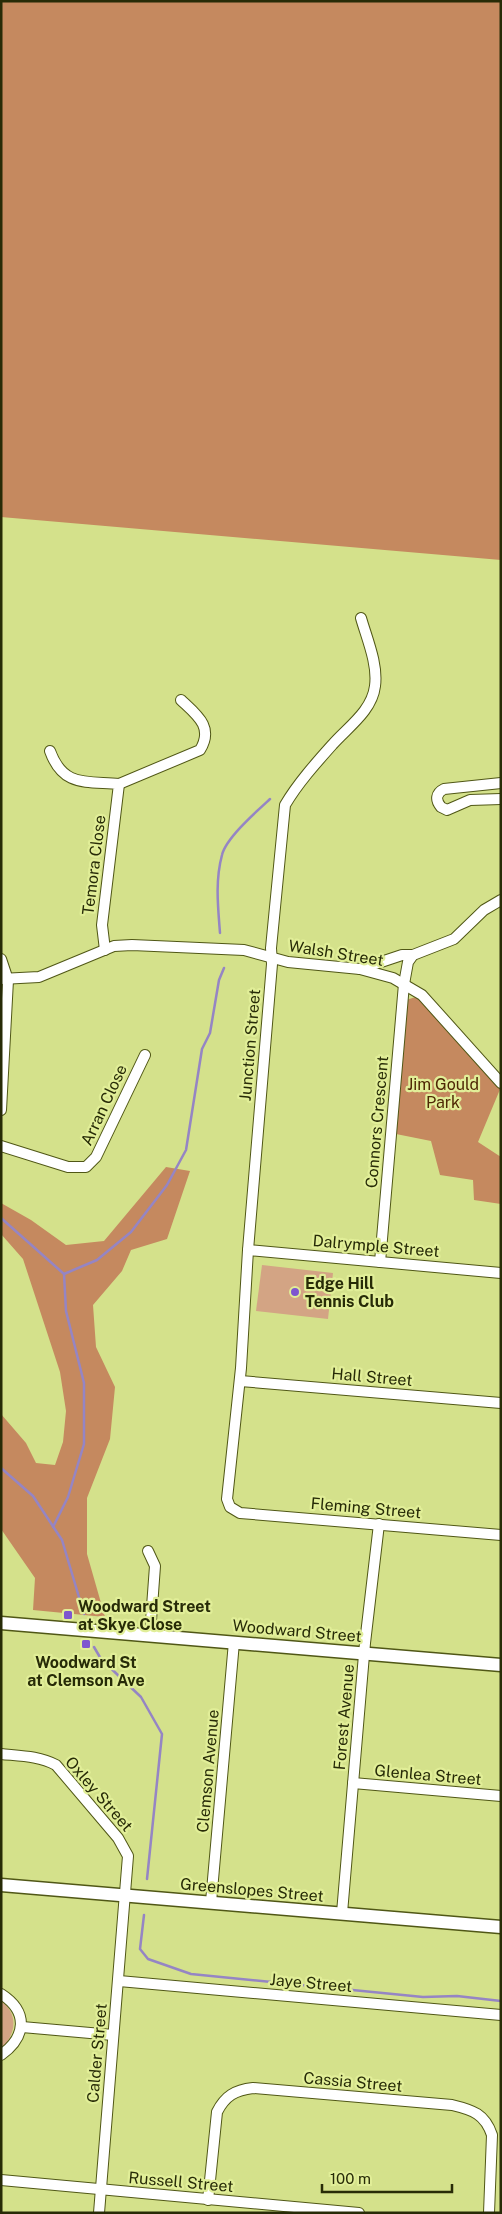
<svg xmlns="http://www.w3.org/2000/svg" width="502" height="2214" viewBox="0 0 502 2214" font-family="'Public Sans',sans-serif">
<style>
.green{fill:#d3a484}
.forest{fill:#c5895f}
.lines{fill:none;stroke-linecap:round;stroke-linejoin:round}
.stream{stroke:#9585c4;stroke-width:2.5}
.minor-casing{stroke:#505716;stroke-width:12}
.tertiary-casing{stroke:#505716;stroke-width:15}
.minor{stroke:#fff;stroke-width:10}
.tertiary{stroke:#fff;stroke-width:12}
.poi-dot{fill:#7e56cf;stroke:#e1ee98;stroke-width:2}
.labels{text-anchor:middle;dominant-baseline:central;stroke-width:4.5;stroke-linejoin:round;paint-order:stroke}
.street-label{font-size:16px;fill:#272b07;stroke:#e1ee98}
.park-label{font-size:16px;fill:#4f2705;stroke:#e1ee98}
.poi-label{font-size:16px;font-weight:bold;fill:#272b07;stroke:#e1ee98;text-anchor:start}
</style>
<rect width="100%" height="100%" fill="#d4e18b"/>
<!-- green -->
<g class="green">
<path d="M262,1265L333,1273L328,1319L256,1311Z"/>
<path d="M1,2001C20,2015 15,2035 1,2050Z"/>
</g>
<!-- forest -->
<g class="forest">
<path d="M1,1H501V560L1,517Z"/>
<path d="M422,995L501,1087L478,1142L501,1157V1204L474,1200L473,1180L440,1175L431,1141L391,1133L403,1001Z"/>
<path d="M166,1167L190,1171L167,1239L131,1250L122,1271L93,1305L96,1347L115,1387L110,1439L87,1498V1554L105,1617L33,1610L35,1578L1,1529V1414L26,1443L36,1463L55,1465L63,1442L66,1411L60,1372L23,1259L1,1234V1203L31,1220L66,1245L104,1241Z"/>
</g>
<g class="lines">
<!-- stream -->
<g class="stream">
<path d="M220,933C218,907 215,881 222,855C226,838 257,811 270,799"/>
<path d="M1,1218L64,1274L66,1311L84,1383V1444L68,1497L53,1527"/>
<path d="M64,1274L97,1260L131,1232L167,1185L186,1150L202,1049L210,1033L219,980L224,968"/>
<path d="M1,1468L33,1496L62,1540L84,1614"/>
<path d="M94,1647L101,1659L141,1697L162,1734L147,1879"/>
<path d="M144,1915L140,1949L148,1959L191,1974L423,1997L457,1996L501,2001"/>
</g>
<defs>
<g id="minor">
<path d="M361,618C367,639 378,664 375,686C372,711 348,727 333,744C316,763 298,783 285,805L271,948L272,964L248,1250L241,1368L227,1499L230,1507L240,1513L501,1535"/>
<path d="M50,751C63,787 85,781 119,784L102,925L105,950"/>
<path d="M501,783L444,789C436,793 435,800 441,807L447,810L470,800L501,799"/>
<path d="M119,784L200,750C214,727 197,715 181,700"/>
<path d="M1,959L8,980L1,1110"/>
<path d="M360,969L402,955H413"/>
<path d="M1,979L39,977L114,946L132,945L244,950L288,962L360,969L393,978L422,995L501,1083"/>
<path d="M1,1146L68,1167H86L96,1157L145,1055"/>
<path d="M248,1250L501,1273"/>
<path d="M380,1262L404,984L408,962L413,955L454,939L484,910L501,900"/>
<path d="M240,1381L501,1403"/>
<path d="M148,1551L155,1566L150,1634"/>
<path d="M1,1754C21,1756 39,1756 56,1765L118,1838L128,1856L99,2213"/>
<path d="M353,1783L501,1796"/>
<path d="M211,1902L234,1642"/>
<path d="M342,1913L365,1643L379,1524"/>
<path d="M119,1981L501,2015"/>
<path d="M1,1994C29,2012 26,2037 1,2055"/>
<path d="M22,2027L113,2035"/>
<path d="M1,2180L359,2213"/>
<path d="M208,2200L217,2112C225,2096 235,2090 253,2088L452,2105C473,2110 485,2114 492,2135L489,2213"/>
</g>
<g id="tertiary">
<path d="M1,1623L501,1665"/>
<path d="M1,1885L501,1927"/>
</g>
</defs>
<!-- minor casing -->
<use href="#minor" class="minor-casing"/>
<!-- tertiary casing -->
<use href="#tertiary" class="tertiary-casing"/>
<!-- minor -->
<use href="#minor" class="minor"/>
<!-- tertiary -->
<use href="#tertiary" class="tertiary"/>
</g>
<!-- markers -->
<g class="poi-dot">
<circle cx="295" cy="1292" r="5"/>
<rect x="63" y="1610" width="10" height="10" rx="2.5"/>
<rect x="81" y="1639" width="10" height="10" rx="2.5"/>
</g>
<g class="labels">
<!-- street labels -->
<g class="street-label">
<text transform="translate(94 865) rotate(-83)">Temora Close</text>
<text transform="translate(336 953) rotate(9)">Walsh Street</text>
<text transform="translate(250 1045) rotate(-85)">Junction Street</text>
<text transform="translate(104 1105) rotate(-65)">Arran Close</text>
<text transform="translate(377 1122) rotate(-85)">Connors Crescent</text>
<text transform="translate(376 1246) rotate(5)">Dalrymple Street</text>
<text transform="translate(372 1377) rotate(5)">Hall Street</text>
<text transform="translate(366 1508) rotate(5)">Fleming Street</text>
<text transform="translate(297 1631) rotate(5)">Woodward Street</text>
<text transform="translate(344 1717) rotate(-85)">Forest Avenue</text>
<text transform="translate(208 1771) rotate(-85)">Clemson Avenue</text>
<text transform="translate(428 1775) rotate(5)">Glenlea Street</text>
<text transform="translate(99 1794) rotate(49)">Oxley Street</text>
<text transform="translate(252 1890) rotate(5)">Greenslopes Street</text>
<text transform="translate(311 1983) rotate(5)">Jaye Street</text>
<text transform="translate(97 2053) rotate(-85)">Calder Street</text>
<text transform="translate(353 2082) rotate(5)">Cassia Street</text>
<text transform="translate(181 2182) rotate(5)">Russell Street</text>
</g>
<!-- park labels -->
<g class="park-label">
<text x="443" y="1084">Jim Gould<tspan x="443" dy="18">Park</tspan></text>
</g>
<!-- poi labels -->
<g class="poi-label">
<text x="305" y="1283">Edge Hill<tspan x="305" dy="18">Tennis Club</tspan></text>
<text x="78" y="1606">Woodward Street<tspan x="78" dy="18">at Skye Close</tspan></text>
<text x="86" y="1662" text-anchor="middle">Woodward St<tspan x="86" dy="18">at Clemson Ave</tspan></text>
</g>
</g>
<!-- border -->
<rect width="502" height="2214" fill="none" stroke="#272b07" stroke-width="5"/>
<!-- scale -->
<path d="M322 2184v8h130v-8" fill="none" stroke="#272b07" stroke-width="2.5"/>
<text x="330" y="2184" font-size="15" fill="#272b07" stroke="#e1ee98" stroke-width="4" paint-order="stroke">100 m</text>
</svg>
